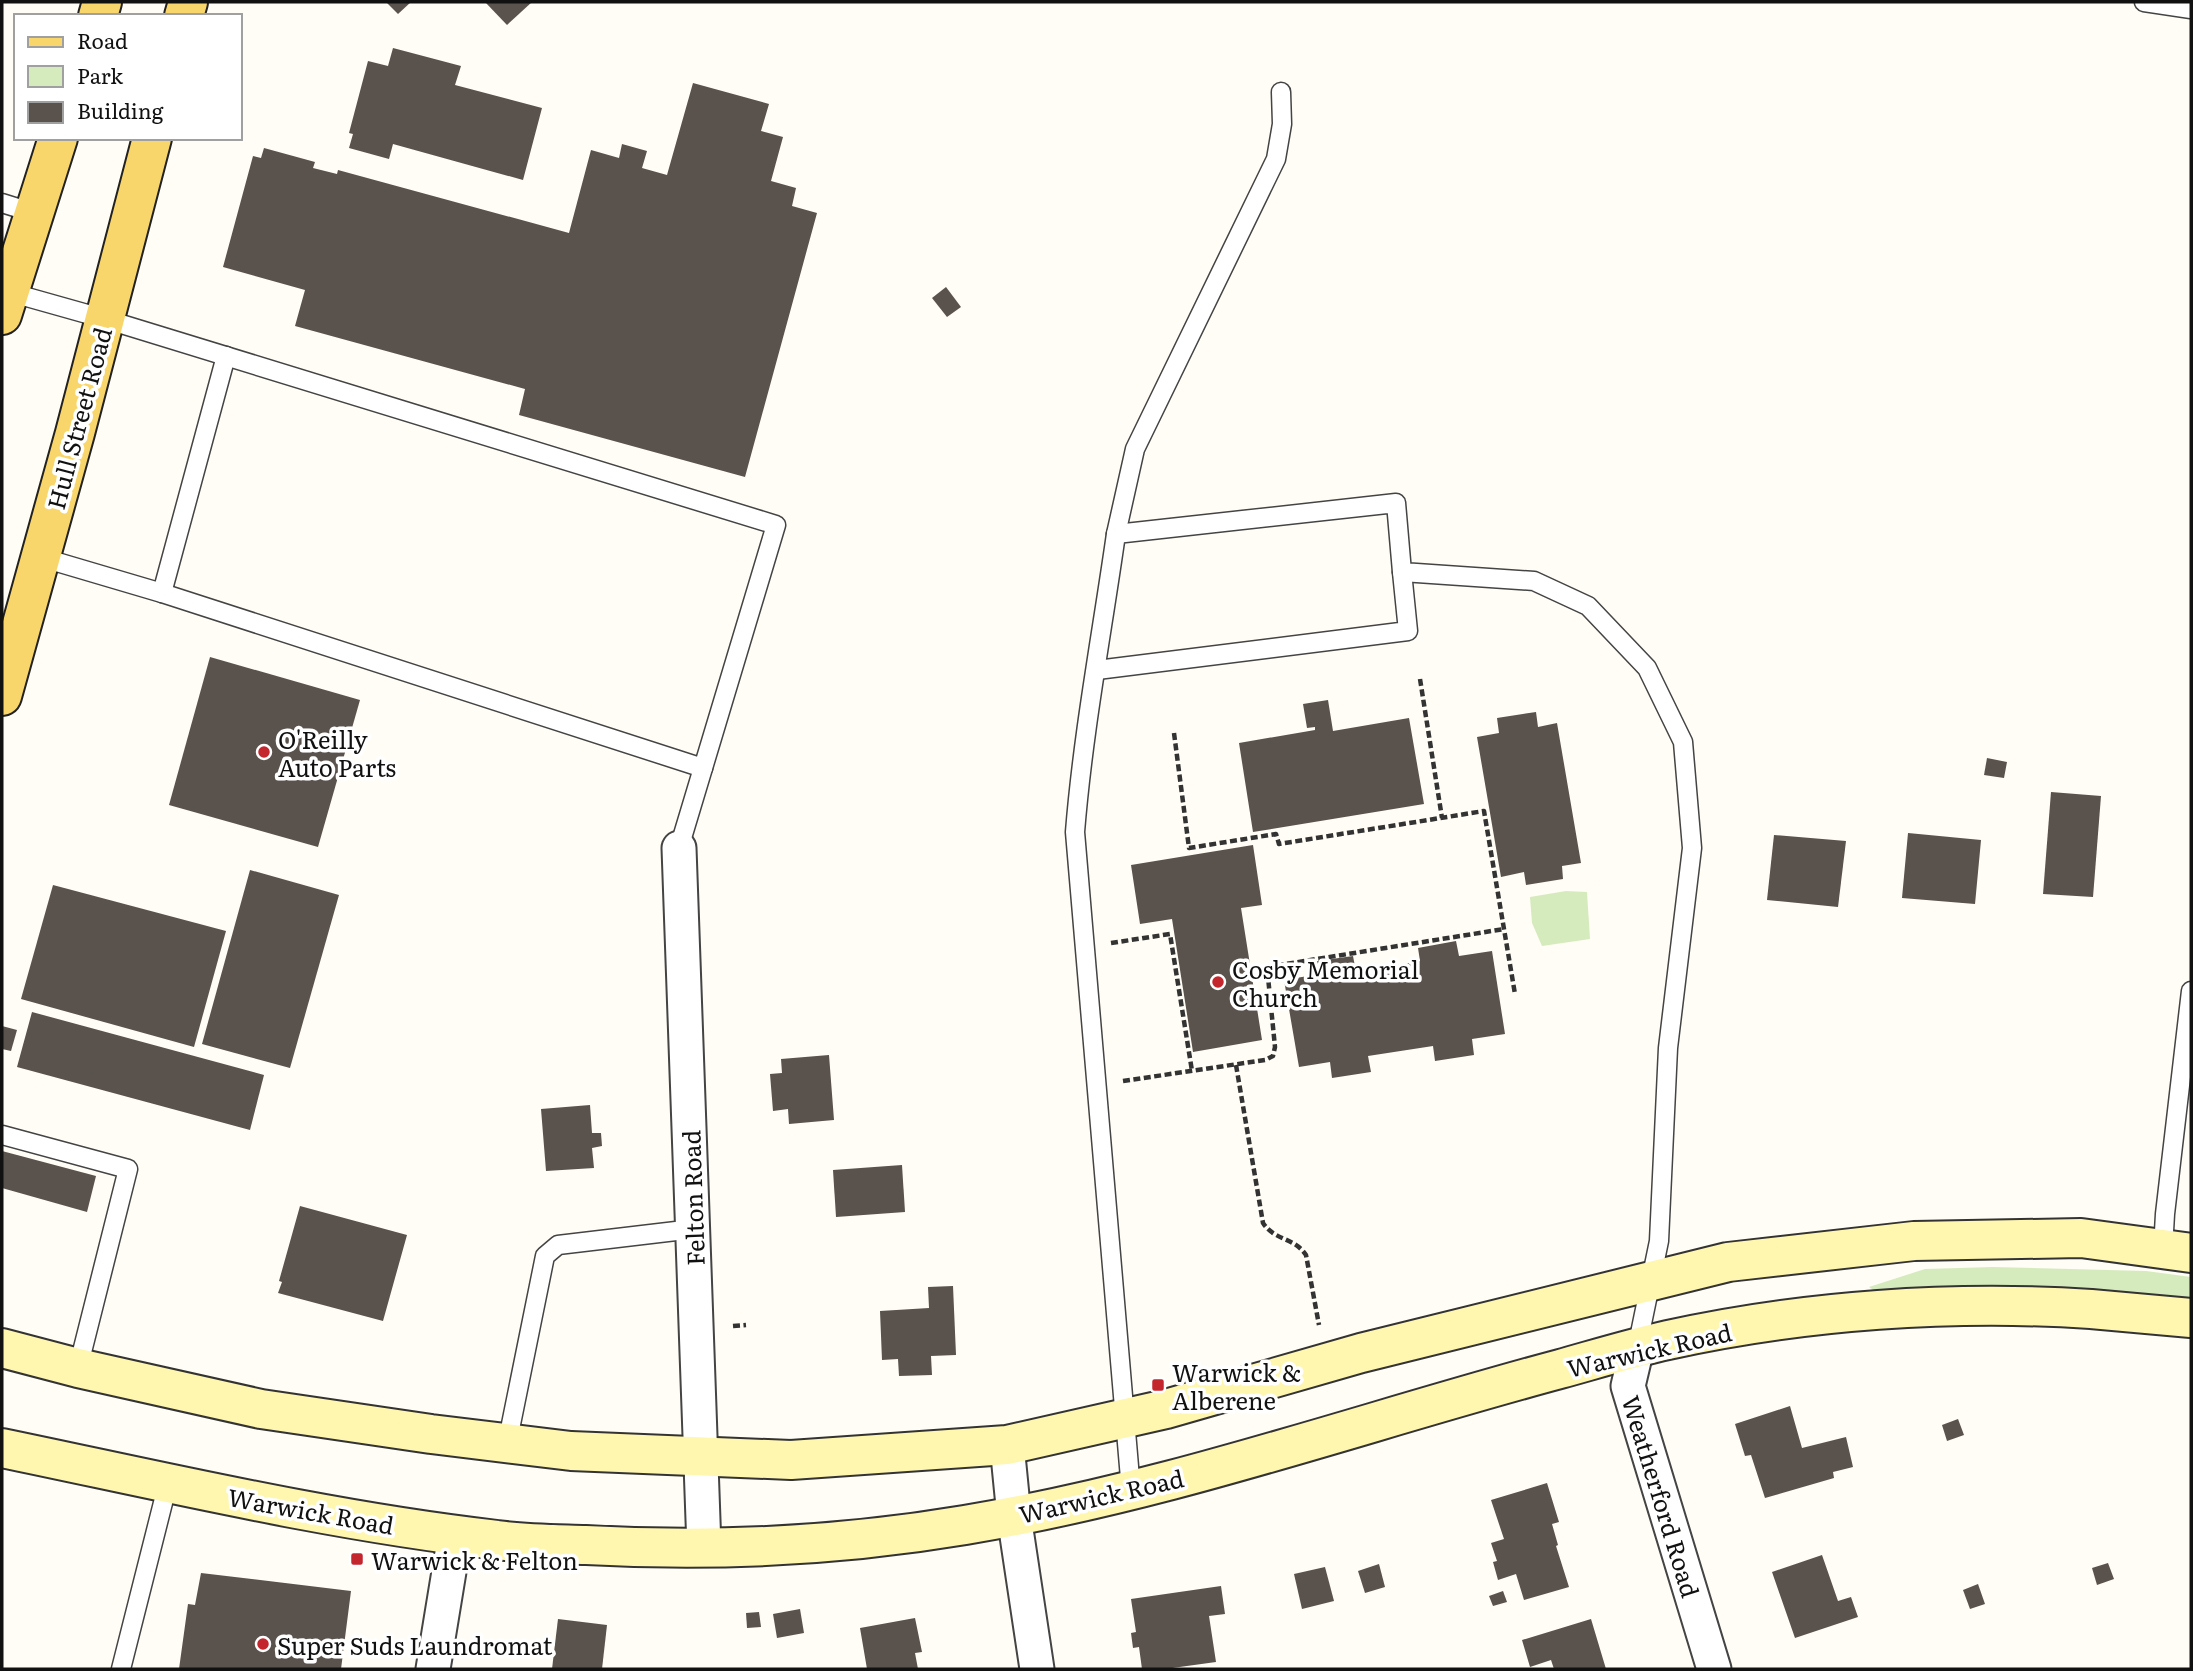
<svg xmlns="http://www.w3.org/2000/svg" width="2193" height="1671" viewBox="0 0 2193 1671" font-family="Literata,serif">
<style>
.green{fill:#d5ebbd}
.building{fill:#5a524d}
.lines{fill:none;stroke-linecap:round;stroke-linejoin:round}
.service-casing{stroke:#444;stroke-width:21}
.minor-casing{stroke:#444;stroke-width:37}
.secondary-casing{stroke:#333;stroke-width:42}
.primary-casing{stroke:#222;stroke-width:42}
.path{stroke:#333;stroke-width:4.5;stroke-dasharray:7 3.5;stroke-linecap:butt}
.service{stroke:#fff;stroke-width:18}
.minor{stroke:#fff;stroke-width:33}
.secondary{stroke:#fff6b0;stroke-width:38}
.primary{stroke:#f9d66b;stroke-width:38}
.poi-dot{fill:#c4262e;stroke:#fff;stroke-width:2.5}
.labels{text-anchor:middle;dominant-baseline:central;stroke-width:7;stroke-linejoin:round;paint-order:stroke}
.street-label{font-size:24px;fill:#111;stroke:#fff}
.poi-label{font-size:24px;fill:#111;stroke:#fff;text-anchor:start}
</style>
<rect width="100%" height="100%" fill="#fffdf5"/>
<!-- green -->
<g class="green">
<path d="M1566,891L1587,892L1590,939L1542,946L1532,923L1530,897Z"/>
<path d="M1993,1267L2146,1271L2191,1277V1300L2110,1291L1940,1286L1876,1292L1869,1287L1925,1269Z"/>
</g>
<!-- building -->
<g class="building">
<path d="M386,2H411L398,14Z"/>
<path d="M485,2H532L507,25Z"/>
<path d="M393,48L461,66L455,85L542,108L523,180L393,144L389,159L349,148L353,134L349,133L368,61L388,66Z"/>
<path d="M693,83L769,104L761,131L783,137L771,181L796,188L792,206L817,213L745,477L519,415L525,389L295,326L305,290L223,267L253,156L261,158L264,148L315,162L313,168L337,174L338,170L569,233L591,150L619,158L622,144L647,151L642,168L667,175Z"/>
<path d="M946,287L961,307L947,317L932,298Z"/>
<path d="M210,657L360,700L318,847L169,805Z"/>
<path d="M1328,700L1333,731L1409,718L1424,804L1253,832L1239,743L1315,730V727L1307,728L1303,704Z"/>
<path d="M1536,712L1538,727L1557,723L1581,863L1562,866L1563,879L1526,885L1524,872L1501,877L1477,737L1499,733L1497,718Z"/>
<path d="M1987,758L2007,762L2004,778L1984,775Z"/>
<path d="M2051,792L2101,796L2093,897L2043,894Z"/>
<path d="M1908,833L1981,840L1975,904L1902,898Z"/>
<path d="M1774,835L1846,841L1838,907L1767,900Z"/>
<path d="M1253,845L1262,905L1241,908L1262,1040L1193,1052L1172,919L1140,924L1131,865Z"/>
<path d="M250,870L339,895L290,1068L202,1044Z"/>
<path d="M53,885L226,931L194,1047L21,999Z"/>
<path d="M1456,941L1459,956L1492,951L1505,1034L1472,1039L1474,1055L1435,1061L1433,1046L1368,1056L1371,1072L1332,1078L1330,1062L1299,1067L1284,980L1314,975L1311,962L1353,956L1356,972L1420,961L1418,948Z"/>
<path d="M32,1012L264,1075L250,1130L17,1067Z"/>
<path d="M2,1026L17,1030L11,1051L2,1049Z"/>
<path d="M829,1055L834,1120L789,1124L788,1109L773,1111L770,1074L782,1073L781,1059Z"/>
<path d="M590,1105L592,1133H601L602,1146L592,1148L594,1168L546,1171L541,1109Z"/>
<path d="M2,1151L96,1176L87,1212L2,1188Z"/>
<path d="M902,1165L905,1212L836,1217L833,1170Z"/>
<path d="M300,1206L407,1235L383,1321L278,1293L282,1282L279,1281Z"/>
<path d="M953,1286L956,1355L931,1356L932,1375L899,1376L898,1359L882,1360L880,1311L929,1308L928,1287Z"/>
<path d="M1790,1406L1802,1448L1846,1437L1853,1467L1833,1472L1834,1478L1765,1498L1751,1455L1745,1456L1735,1424Z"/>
<path d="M1958,1419L1964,1435L1947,1441L1942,1425Z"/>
<path d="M1547,1483L1559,1522L1552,1524L1558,1545L1556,1546L1569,1587L1524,1600L1516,1574L1498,1580L1493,1562L1497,1561L1491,1543L1504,1539L1491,1500Z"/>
<path d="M1822,1555L1838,1601L1851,1597L1858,1617L1795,1638L1772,1572Z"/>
<path d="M2108,1563L2114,1579L2097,1585L2092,1568Z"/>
<path d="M1379,1564L1385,1587L1365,1593L1358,1571Z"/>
<path d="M1325,1567L1334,1601L1302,1609L1294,1574Z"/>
<path d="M201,1573L351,1591L341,1669H179L188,1604L195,1605Z"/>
<path d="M1978,1584L1985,1604L1970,1609L1963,1590Z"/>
<path d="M1221,1586L1225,1614L1209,1616L1216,1662L1165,1669H1142L1139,1647L1133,1648L1131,1633L1136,1632L1131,1599Z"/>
<path d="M1503,1591L1507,1602L1493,1606L1489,1596Z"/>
<path d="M800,1609L804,1633L777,1638L773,1614Z"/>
<path d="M759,1612L761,1627L747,1628L746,1613Z"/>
<path d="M915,1618L922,1652L915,1653L918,1669H867L860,1628Z"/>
<path d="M558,1619L607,1625L602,1669H552Z"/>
<path d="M1591,1619L1606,1669H1554L1551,1660L1530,1667L1522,1640Z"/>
</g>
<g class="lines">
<defs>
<g id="service">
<path d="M2144,2L2191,9"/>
<path d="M2,203L34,213"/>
<path d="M9,292L105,319L776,525L679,848"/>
<path d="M1116,534L1135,449L1276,159L1282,124L1281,92"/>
<path d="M40,557L162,593L703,768"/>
<path d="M162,593L226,356"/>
<path d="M1097,670L1408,631L1402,572"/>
<path d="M2,1135L128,1169L78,1368"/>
<path d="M2163,1249L2165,1214L2191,991"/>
<path d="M507,1444L545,1256L558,1245L693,1229"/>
<path d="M1131,1490L1075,832C1083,732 1102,633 1116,534L1396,503L1402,572L1534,581L1588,606L1647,668L1683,742L1692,848L1668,1048L1659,1241L1637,1348"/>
<path d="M121,1669L168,1483"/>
</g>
<g id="minor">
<path d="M679,848L704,1548"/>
<path d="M1637,1348L1628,1386L1714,1669"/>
<path d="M1007,1445L1014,1516L1037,1669"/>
<path d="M433,1669L455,1535"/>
</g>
<g id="secondary">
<path d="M2,1348L78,1368L261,1409L431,1434L571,1451L791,1460L1007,1445L1166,1409L1361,1353L1728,1262L1914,1241L2081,1238L2191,1253"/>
<path d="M2,1448C166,1482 330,1521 497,1540C526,1544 556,1544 586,1545C713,1552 840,1546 965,1525C1167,1492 1362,1422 1560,1369C1596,1359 1632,1348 1668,1340C1804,1310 1952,1300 2091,1309C2124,1312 2158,1315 2191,1318"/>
</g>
<g id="primary">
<path d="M98,16L102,2"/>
<path d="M184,16L188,2"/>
<path d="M2,315L58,138"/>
<path d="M2,696L75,433L152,138"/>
</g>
</defs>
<!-- service casing -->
<use href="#service" class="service-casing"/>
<!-- minor casing -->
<use href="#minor" class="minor-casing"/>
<!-- secondary casing -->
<use href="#secondary" class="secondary-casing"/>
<!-- primary casing -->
<use href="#primary" class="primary-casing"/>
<!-- path -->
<g class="path">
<path d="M1420,679L1442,818"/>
<path d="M1174,733L1189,848L1276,834L1279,844L1484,811L1515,994"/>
<path d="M1111,943L1170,934L1192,1071"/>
<path d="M1236,1065L1263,1223C1275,1241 1294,1237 1306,1255L1319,1325"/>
<path d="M1123,1081L1265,1060L1273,1056L1275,1047L1267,967L1504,929"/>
<path d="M733,1326L746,1325"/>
</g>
<!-- service -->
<use href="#service" class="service"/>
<!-- minor -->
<use href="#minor" class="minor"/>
<!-- secondary -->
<use href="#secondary" class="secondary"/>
<!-- primary -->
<use href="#primary" class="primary"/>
</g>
<!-- markers -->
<g class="poi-dot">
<circle cx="264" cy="752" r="7"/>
<circle cx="1218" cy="982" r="7"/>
<rect x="1151" y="1378" width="14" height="14" rx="3.5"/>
<rect x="350" y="1552" width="14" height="14" rx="3.5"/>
<circle cx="263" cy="1644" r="7"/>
</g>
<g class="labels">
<!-- street labels -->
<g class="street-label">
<text transform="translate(78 418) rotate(-75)">Hull Street Road</text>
<text transform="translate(692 1198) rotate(-92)">Felton Road</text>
<text transform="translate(1649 1349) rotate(-13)">Warwick Road</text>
<text transform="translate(1101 1495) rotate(-13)">Warwick Road</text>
<text transform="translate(1662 1496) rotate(73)">Weatherford Road</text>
<text transform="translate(311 1510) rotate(10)">Warwick Road</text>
</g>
<!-- poi labels -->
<g class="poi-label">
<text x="278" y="738">O'Reilly<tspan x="278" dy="28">Auto Parts</tspan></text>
<text x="1232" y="968">Cosby Memorial<tspan x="1232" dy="28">Church</tspan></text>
<text x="1172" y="1371">Warwick &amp;<tspan x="1172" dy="28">Alberene</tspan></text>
<text x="371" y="1559">Warwick &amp; Felton</text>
<text x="277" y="1644">Super Suds Laundromat</text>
</g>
</g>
<!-- border -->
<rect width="2193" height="1671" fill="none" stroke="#111111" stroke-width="7"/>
<!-- legend -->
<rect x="14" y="14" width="228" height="126" fill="#ffffff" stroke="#a0a0a0" stroke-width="2"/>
<rect x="28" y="37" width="35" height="10" fill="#f9d66b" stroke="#a0a0a0" stroke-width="2"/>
<text x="77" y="49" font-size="21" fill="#111111">Road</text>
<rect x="28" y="66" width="35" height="21" fill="#d5ebbd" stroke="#a0a0a0" stroke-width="2"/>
<text x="77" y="84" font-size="21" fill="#111111">Park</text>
<rect x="28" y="102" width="35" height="21" fill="#5a524d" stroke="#a0a0a0" stroke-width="2"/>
<text x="77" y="119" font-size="21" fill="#111111">Building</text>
</svg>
